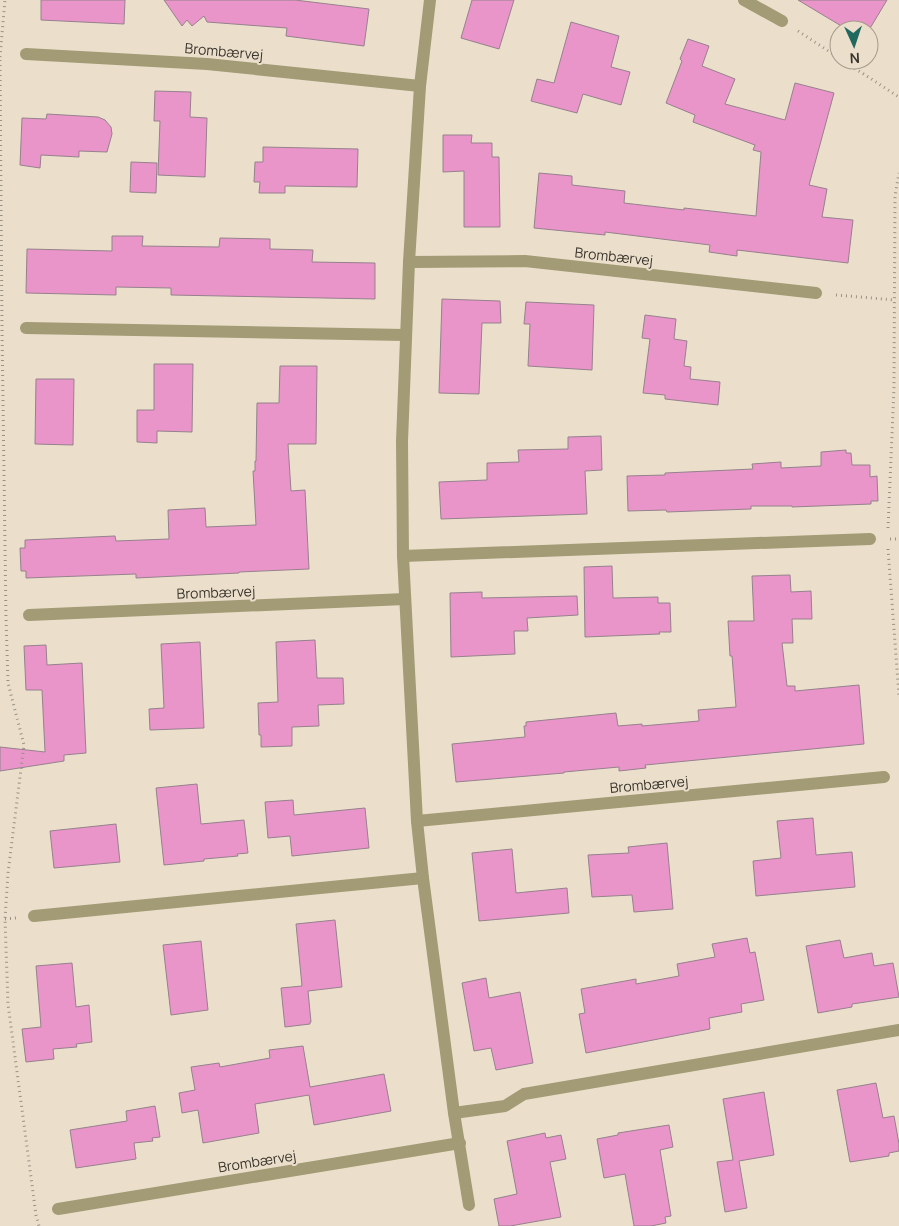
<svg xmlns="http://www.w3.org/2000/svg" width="899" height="1226" viewBox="0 0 899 1226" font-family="Manrope,sans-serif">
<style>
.building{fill:#e995c9;stroke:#96818d}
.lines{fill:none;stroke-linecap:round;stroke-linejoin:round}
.path{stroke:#9a9283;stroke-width:3;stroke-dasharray:1 4;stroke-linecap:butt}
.street{stroke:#a29b75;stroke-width:12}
.labels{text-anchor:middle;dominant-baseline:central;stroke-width:4;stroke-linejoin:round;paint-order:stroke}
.street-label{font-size:14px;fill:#39342c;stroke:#ebdfcb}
</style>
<rect width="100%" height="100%" fill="#ebdfcb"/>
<!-- building -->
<g class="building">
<path d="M41,0H125L124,24L41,20Z"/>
<path d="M164,0H295L369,9L364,46L286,36L287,28L207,22L204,16L192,26L187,20L182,26Z"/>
<path d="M472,0H514L499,49L461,38Z"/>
<path d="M798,0H887L869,30H848Z"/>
<path d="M571,22L619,36L611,67L630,72L621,105L583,94L577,113L531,101L537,79L554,83Z"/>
<path d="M688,39L709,46L702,66L735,79L725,104L785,120L795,83L834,93L809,185L827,189L822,217L853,220L848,263L737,250V256L709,252L710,245L605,232V235L534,228L539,173L572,176V185L625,191L624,203L684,210V208L756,216L761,152L753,150L755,145L693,122L695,115L666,103L682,61L680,59Z"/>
<path d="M155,91L191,92L190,117L207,118L205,177L158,175L160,121H154Z"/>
<path d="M47,114L98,117L105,120L111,127L112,134L107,152L79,151V157L41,155L40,168L20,165L22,118L46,119Z"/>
<path d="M443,135H472L471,143H492V157H499L500,227H464V171L443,172Z"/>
<path d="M263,147L358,149L357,187L285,186V193H259L260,182H254L255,162H263Z"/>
<path d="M131,162L157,163L156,193L130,192Z"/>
<path d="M112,236H143L142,246L219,247L220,238L270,239V249L313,250L312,262L375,263V299L171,295V288L116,287V295L26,293L27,249L112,251Z"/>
<path d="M442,299L500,301L501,323H482L479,394L439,393Z"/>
<path d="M526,302L594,305L592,370L528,366L530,324H524Z"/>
<path d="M645,315L676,319L674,339L687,341L684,366L691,367L690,379L720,382L718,405L665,399V395L643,393L650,339L642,338Z"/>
<path d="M154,364H193L192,432L157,431V443L137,442V410H154Z"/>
<path d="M280,366H317L316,444H288L291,491L305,490L309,569L239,572V573L136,578V574L26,578V571H21L20,548H25V540L115,536L116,541L169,539L168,510L205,508L206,527L256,525L253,471H255V461H256L257,403H279Z"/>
<path d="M36,379H74L73,445L35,444Z"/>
<path d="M601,436L602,470L585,471L587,514L441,519L439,482L487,480V463L519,462L518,450L568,449V437Z"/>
<path d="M846,450V453H851L852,465H870V477L877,476L878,501H871V504L792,507V506H751V509L667,512L666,510L628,511L627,476L665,475V473L753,469L752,464L781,462V468L821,466V452Z"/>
<path d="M612,566L613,598L658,597V603H670L671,632H659L660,634L585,637L584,567Z"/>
<path d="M790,575L791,592L811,591L812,619H792L793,643H782L787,686H795V691L859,685L864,744L645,765L646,768L619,771V767L564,772V773L456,782L452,744L525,737L524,726H526V722L616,713L618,726L642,724V726L699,721L698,710L736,707L732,656H730L728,621H754L752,576Z"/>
<path d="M482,592V598L577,596L578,615L527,618L528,631H514L515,654L451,657L450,593Z"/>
<path d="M315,640L317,678H343L344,704L318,705L319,726L292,727V746L261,747V735H259L258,703L278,702L276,642Z"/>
<path d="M200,642L204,728L150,730L149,709L164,708L161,644Z"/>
<path d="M46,645L47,665L82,663L86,753L64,755V761L0,771V747L45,752L42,690H26L24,646Z"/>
<path d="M197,784L201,824L244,820L248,853L237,854L238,856L204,859V861L164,865L156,788Z"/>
<path d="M293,800L294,815L365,808L369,848L292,856L290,836L268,838L265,802Z"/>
<path d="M813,818L816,855L852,852L855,887L756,896L753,861L781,858L777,821Z"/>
<path d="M116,824L120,862L54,868L50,831Z"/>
<path d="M667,843L673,909L634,912L632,895L592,897L588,855L629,853L628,847Z"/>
<path d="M512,849L516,893L567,888L569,913L479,921L472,853Z"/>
<path d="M335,920L342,987L308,991L311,1022H310V1024L285,1027L281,988L302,986L296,924Z"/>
<path d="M747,938L750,953L755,952L764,1000L741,1004L742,1012L709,1018L710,1029L586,1053L579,1014L585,1013L581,989L636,979V984L679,976L677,964L715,957L712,944Z"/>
<path d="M840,940L844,958L872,953L874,966L893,963L899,997L852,1004V1007L818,1013L806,946Z"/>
<path d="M201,941L208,1010L171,1015L163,945Z"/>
<path d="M72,963L76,1007L89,1005L92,1042L76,1044L77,1047L53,1049L54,1059L26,1062L22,1029L41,1027L36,966Z"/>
<path d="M486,978L489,998L520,992L533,1063L496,1070L491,1048L474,1051L462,983Z"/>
<path d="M303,1046L310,1087L384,1074L391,1111L314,1125L309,1095L255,1104L259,1133L203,1143L198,1110L182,1113L179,1093L195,1090L191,1067L219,1063L220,1067L270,1058L269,1050Z"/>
<path d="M876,1083L883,1118L894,1116L899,1144V1151L889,1153V1156L850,1162L837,1090Z"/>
<path d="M764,1092L774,1155L739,1161L747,1208L725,1212L717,1162L733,1160L723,1099Z"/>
<path d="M155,1106L160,1137L152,1138L153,1141L134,1143L136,1159L76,1168L70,1130L127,1121L126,1111Z"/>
<path d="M669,1125L673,1147L660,1150L671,1216L665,1217L666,1223L651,1226H634L625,1174L604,1178L597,1139L618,1135V1133Z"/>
<path d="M545,1133L546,1138L561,1135L566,1159L550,1162L561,1217L510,1226H499L494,1199L517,1194L507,1141Z"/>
</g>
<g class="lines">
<!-- path -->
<g class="path">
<path d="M798,31L839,58"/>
<path d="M0,57L5,0"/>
<path d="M0,60L2,329L6,618L8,683L24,745L8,873L5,919L8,1004L36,1215L39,1226"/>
<path d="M842,60L899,97"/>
<path d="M836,295L895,300"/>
<path d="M888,528L894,388L895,196L899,173"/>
<path d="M890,539H899"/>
<path d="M888,549L899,696"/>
<path d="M5,919L16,918"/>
</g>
<!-- street -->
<g class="street">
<path d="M430,0L420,86L409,262L402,441L403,556L417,821L423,878L454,1113L469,1205"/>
<path d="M744,0L782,21"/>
<path d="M26,54L207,64L420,86"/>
<path d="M409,262L525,261L816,293"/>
<path d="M26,328L405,335"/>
<path d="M403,556L870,539"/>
<path d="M29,615L405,599"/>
<path d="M417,821L884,777"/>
<path d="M34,916L423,878"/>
<path d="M454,1113L505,1106L524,1094L899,1030"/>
<path d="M58,1209L460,1143"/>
</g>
</g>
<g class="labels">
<!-- street labels -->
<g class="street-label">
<text transform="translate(224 51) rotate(5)">Brombærvej</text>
<text transform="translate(614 256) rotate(6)">Brombærvej</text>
<text transform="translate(216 592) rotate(-2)">Brombærvej</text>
<text transform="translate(649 784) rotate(-5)">Brombærvej</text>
<text transform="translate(257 1161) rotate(-9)">Brombærvej</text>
</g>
</g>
<!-- north arrow -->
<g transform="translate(854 45) rotate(177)"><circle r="24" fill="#ebdfcb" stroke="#a49b8b"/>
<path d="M0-4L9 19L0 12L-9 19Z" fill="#21685e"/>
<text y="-8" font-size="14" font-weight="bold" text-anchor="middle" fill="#39342c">N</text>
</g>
</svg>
